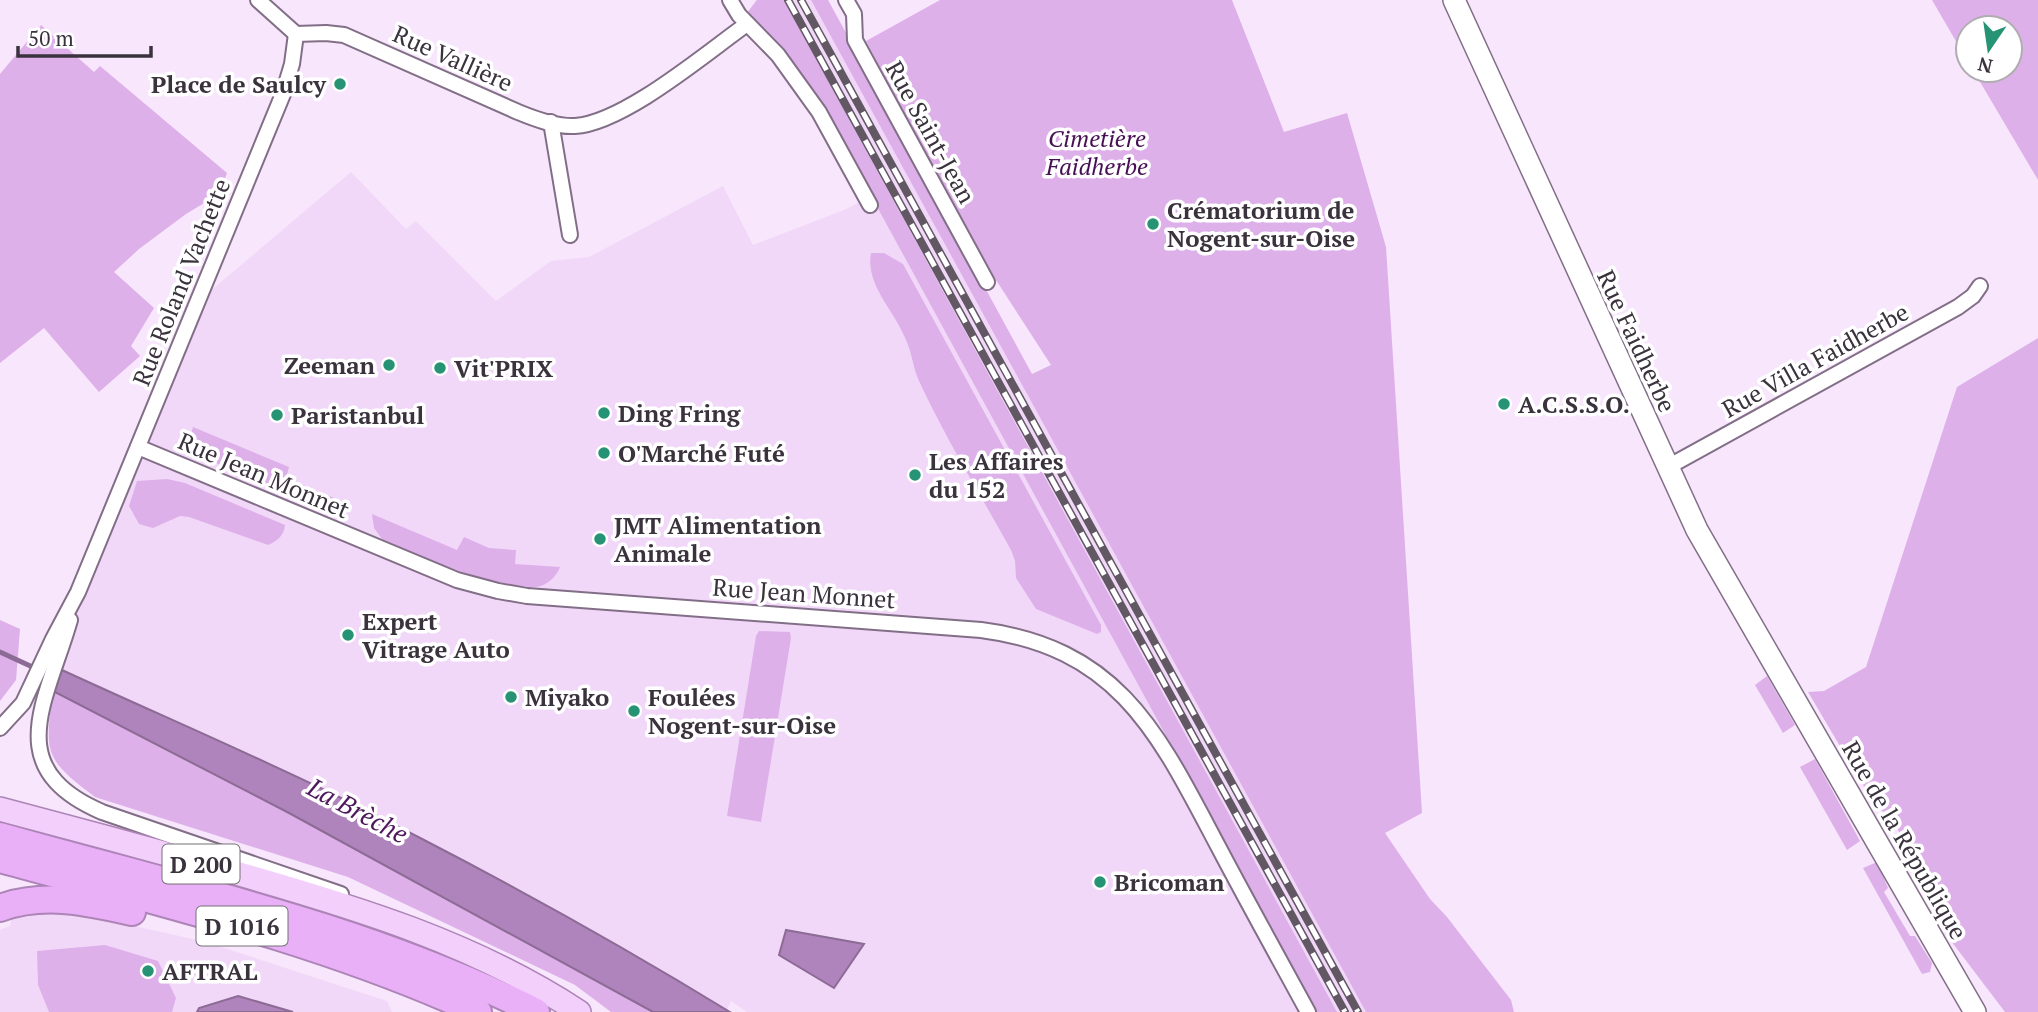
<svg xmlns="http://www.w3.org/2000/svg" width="2038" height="1012" viewBox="0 0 2038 1012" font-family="'PT Serif',serif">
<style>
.built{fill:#f2d8f8}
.green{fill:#deb0ea}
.water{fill:#af83bb;stroke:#8c6b95;stroke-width:2}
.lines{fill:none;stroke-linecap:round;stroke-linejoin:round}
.stream{stroke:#8c6b95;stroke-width:5}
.street-casing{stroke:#826f87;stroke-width:18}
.secondary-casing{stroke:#826f87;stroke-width:24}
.primary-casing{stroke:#ac84b6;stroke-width:26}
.highway-casing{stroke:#ac84b6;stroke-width:30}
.street{stroke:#fff;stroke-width:14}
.secondary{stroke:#fff;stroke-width:21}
.primary{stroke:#f2d0fb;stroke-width:23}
.highway{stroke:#e9b0f8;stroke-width:26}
.rail-casing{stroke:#615864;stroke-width:8}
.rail{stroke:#fff;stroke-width:5;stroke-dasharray:16;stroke-linecap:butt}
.poi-dot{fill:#259374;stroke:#fff;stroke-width:2.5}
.labels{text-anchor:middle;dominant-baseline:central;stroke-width:7;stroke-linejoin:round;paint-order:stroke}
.shield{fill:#fff;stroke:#757076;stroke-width:2}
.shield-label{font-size:23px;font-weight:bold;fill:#3a323c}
.street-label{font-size:24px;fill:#3a323c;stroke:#fff}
.poi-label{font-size:24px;font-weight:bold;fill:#3a323c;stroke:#fff;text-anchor:start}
.park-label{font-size:24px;font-style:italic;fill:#470f54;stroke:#fff}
.water-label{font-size:26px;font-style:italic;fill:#4f185c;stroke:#fff}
</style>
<rect width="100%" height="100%" fill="#f7e6fc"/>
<!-- built -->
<g class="built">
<path d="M756,0H828L1353,963L1345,973L1366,1012H1327L1321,1003L1310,1012H747L731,1001L727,1010L685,984L471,866L385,821L330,793L55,666L78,592L195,304L351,172L406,229L416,221L496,301L551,261L589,257L723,186L753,245L844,210L871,196L804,81L771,37L747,13Z"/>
<path d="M60,912L99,918L206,942L387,1001L392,1012H0V930L10,926L12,915Z"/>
</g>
<!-- green -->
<g class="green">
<path d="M757,0H784L1337,1012H1317L840,139C812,94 784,51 747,13Z"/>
<path d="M811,0H828L1032,374L1051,365L996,280L933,170L866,41L940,0H1232L1284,132L1347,113L1386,247L1422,813L1385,833L1430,899L1447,917L1511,1000L1514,1012H1366Z"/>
<path d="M1932,0H2038V180L1973,70H2010V28H1968V62Z"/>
<path d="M41,25L94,72L100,66L227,173L219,194L186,214L139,249L114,272L154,308L131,346L140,356L99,392L44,328L0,363V74Z"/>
<path d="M871,253H884L903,264L1101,625V632L1097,634L1036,609L1016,578L1015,561L1011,550C980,494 946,439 919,381C913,368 912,353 906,340C895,311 865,285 871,253Z"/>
<path d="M2038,338V1012H2005L1945,933L1892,817L1876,807L1808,692L1824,691L1866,667L1957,387Z"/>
<path d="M193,427L289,467L286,478L349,504L339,514L189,452L187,448Z"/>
<path d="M167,479L185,483L285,525C284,536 277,541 268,545L189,517L180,516L153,528L139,524L129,506L137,481Z"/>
<path d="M372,514L457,550L464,537L489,548L516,550L515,564L560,567C557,576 547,586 536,587C532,588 525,586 520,586C472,580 427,558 382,539L374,528Z"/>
<path d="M0,620L20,629L16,680L0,701Z"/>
<path d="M759,631L790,632L791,638L761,822L727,816L756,636Z"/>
<path d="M1767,676L1795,725L1783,733L1755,685Z"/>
<path d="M53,691L289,813L653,1012H611L575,985L348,877L95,797C43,758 45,753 53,691Z"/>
<path d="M1815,759L1860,841L1847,850L1800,767Z"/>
<path d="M1877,862L1888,888L1884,892L1910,936H1915L1932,963L1930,972L1922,974L1863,868Z"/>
<path d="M105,945L158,961L176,998L172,1012H49L38,985L37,951Z"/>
</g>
<!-- water -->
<g class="water">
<path d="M62,670C151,711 242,750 331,793C467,860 601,933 730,1012H653L289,813L53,691Z"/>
<path d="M786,930L864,944L834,988L779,955Z"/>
<path d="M238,996L293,1012H197L199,1008Z"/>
</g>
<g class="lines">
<!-- stream -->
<path class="stream" d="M0,652L39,670"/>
<defs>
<g id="street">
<path d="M258,0L296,34"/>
<path d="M730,0L739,15L778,55L819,112L870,205"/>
<path d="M846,0L854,14L855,40L987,282"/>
<path d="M296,34L326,33L344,35L518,112C535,119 556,127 575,126C624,123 706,53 747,24"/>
<path d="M551,122L570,235"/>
<path d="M138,447L457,580L498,591L527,596L981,630C1121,648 1160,737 1219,848C1248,903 1278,957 1308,1012"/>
<path d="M1666,468L1958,307L1973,296L1980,286"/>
<path d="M70,620C46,703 0,768 102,812L341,894"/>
<path d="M0,728L23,703L53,639L78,592L283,94L292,64L296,34"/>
</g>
<path id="secondary" d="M1454,0L1697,530L1975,1012"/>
<path id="primary" d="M0,809C79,830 157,851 236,873C355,907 474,943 579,1012"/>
<g id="highway">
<path d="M0,836C181,887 367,927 536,1012"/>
<path d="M0,859C161,903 326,942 478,1012"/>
<path d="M0,908C44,892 88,902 132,912"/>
</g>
</defs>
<!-- street casing -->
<use href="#street" class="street-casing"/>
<!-- secondary casing -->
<use href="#secondary" class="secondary-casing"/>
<!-- primary casing -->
<use href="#primary" class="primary-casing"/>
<!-- highway casing -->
<use href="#highway" class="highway-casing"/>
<!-- street -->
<use href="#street" class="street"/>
<!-- secondary -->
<use href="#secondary" class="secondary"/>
<!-- primary -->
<use href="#primary" class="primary"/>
<!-- highway -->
<use href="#highway" class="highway"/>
<defs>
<g id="rail">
<path d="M788,0L1345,1012"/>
<path d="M801,0L1358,1012"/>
</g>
</defs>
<!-- rail casing -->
<use href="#rail" class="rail-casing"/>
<!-- rail -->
<use href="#rail" class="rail"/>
</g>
<!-- markers -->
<g class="poi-dot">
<circle cx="340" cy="84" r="7"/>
<circle cx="1153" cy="224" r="7"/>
<circle cx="389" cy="365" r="7"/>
<circle cx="440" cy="368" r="7"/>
<circle cx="1504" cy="404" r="7"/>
<circle cx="604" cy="413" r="7"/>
<circle cx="277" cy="415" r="7"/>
<circle cx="604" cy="453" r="7"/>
<circle cx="915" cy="475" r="7"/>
<circle cx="600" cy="539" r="7"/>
<circle cx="348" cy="635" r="7"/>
<circle cx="511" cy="697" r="7"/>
<circle cx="634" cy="711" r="7"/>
<circle cx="1100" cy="882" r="7"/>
<circle cx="148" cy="971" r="7"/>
</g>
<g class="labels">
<!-- shield labels -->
<g class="shield">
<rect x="162.5" y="844.5" width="77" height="39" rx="5"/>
<rect x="196.5" y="906.5" width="91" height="39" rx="5"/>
</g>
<g class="shield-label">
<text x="201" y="864">D 200</text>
<text x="242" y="926">D 1016</text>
</g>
<!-- street labels -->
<g class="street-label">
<text transform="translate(453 58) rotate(24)">Rue Vallière</text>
<text transform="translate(931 132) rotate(61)">Rue Saint-Jean</text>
<text transform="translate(181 282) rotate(-68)">Rue Roland Vachette</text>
<text transform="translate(1637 341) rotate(65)">Rue Faidherbe</text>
<text transform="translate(1815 360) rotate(-29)">Rue Villa Faidherbe</text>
<text transform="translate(264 475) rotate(23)">Rue Jean Monnet</text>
<text transform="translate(804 593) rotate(4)">Rue Jean Monnet</text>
<text transform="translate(1905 840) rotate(60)">Rue de la République</text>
</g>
<!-- poi labels -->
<g class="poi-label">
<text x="326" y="84" text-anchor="end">Place de Saulcy</text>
<text x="1167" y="210">Crématorium de<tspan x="1167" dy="28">Nogent-sur-Oise</tspan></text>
<text x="375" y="365" text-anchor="end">Zeeman</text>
<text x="454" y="368">Vit'PRIX</text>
<text x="1518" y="404">A.C.S.S.O.</text>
<text x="618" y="413">Ding Fring</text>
<text x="291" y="415">Paristanbul</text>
<text x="618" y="453">O'Marché Futé</text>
<text x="929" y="461">Les Affaires<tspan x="929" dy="28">du 152</tspan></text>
<text x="614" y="525">JMT Alimentation<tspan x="614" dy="28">Animale</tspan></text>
<text x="362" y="621">Expert<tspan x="362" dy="28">Vitrage Auto</tspan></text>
<text x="525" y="697">Miyako</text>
<text x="648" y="697">Foulées<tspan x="648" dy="28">Nogent-sur-Oise</tspan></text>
<text x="1114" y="882">Bricoman</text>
<text x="162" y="971">AFTRAL</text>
</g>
<!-- park labels -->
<g class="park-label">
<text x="1097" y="138">Cimetière<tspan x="1097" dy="28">Faidherbe</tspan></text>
</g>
<!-- water labels -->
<g class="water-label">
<text transform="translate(358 810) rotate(28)">La Brèche</text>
</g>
</g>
<!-- north arrow -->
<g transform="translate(1989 49) rotate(193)"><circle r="33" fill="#ffffff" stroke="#b0adb1" stroke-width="2"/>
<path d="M0-5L12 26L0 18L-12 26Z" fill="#259374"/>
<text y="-10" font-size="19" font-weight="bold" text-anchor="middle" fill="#3a323c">N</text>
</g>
<!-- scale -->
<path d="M18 46v10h133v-10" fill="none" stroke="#3a323c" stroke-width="3.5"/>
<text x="28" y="46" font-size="21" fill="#3a323c" stroke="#ffffff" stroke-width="5" paint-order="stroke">50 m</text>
</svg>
